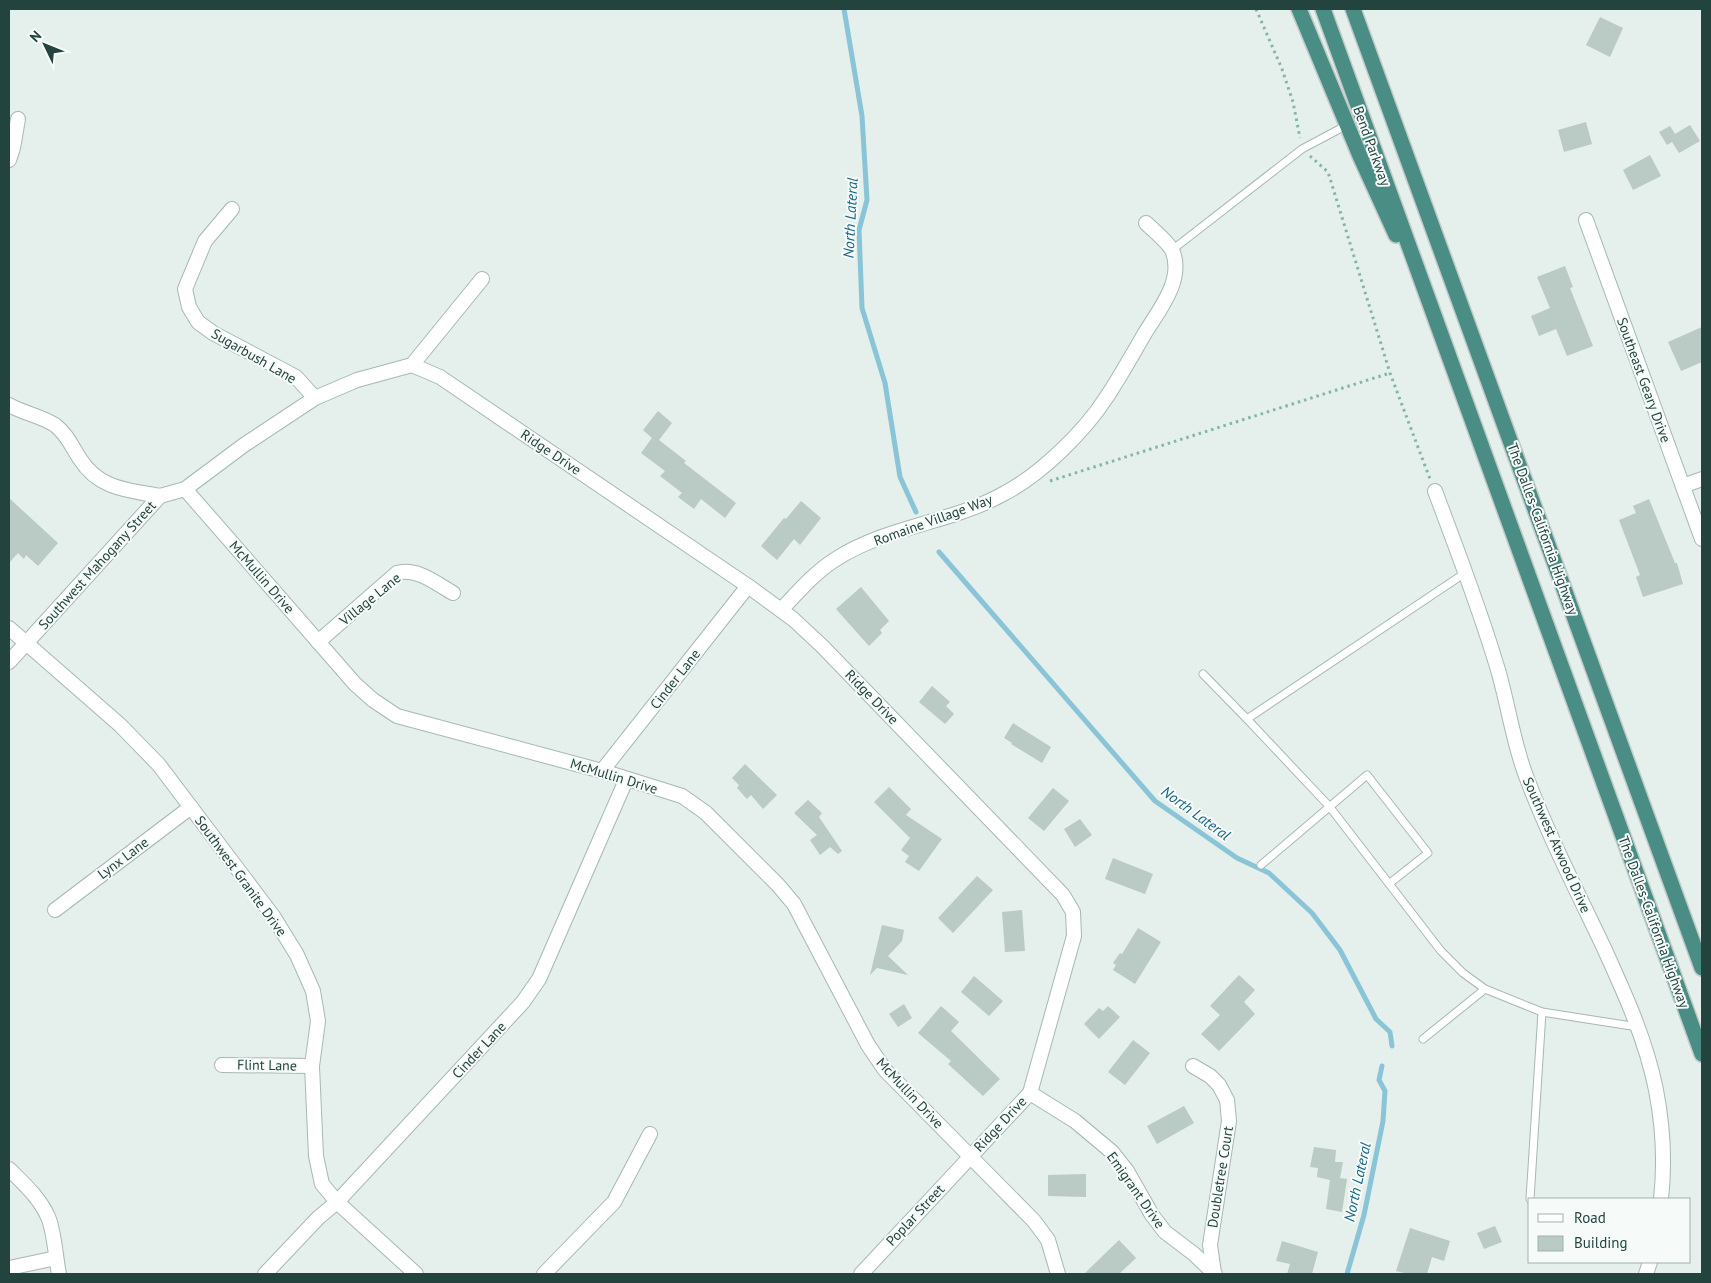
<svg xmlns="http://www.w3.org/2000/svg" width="1711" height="1283" viewBox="0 0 1711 1283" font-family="'PT Sans',sans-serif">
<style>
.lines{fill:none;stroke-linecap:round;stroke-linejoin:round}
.stream{stroke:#8ac4d7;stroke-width:5}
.building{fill:#bacac5}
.service-casing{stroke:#a7b8b4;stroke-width:9}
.minor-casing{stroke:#a7b8b4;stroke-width:16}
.trunk-casing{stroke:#c1cac9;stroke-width:18}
.path{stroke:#83b5aa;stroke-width:3;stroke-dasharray:2.5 4;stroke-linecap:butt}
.service{stroke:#fff;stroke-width:7}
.minor{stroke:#fff;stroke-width:14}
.trunk{stroke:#498d84;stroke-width:15}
.labels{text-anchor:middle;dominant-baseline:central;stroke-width:4;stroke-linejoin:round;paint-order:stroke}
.street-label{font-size:14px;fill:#22433e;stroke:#f6fbf9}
.water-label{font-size:15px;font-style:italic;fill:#176785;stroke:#f6fbf9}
</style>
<rect width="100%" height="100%" fill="#e5efec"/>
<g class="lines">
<!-- stream -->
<g class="stream">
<path d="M844,9L862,116L867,200L859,230L862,308L885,383L900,477L916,512"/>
<path d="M939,552L1155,801L1237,858L1269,873L1312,913L1340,950L1376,1019L1390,1032L1392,1046"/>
<path d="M1347,1274L1364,1215L1383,1121L1385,1091L1379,1080L1382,1066"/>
</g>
</g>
<!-- building -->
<g class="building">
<path d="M1600,17L1623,28L1610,57L1586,45Z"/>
<path d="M1586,122L1592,144L1564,152L1558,130Z"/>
<path d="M1690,125L1700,141L1679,153L1672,142L1667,145L1659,132L1670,126L1675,134Z"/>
<path d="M1650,155L1661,176L1633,190L1623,170Z"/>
<path d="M1565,266L1573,287L1570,288L1593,346L1567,356L1556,329L1539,336L1531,316L1550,308L1537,277Z"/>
<path d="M1702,327V362L1681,371L1668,342Z"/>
<path d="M658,411L672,423L659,440L686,461L684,463L736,503L725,518L701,499L694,509L678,497L682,493L660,476L665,471L641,453L652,438L643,430Z"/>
<path d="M9,498L58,543L38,566L26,555L24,559L18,553L9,563Z"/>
<path d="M1649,499L1675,563H1677L1683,584L1643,597L1636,577L1640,575L1619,520L1636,513L1633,506Z"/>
<path d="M801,501L821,518L800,545L794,539L777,560L761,546L784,518L786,519Z"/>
<path d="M861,587L889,621L880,630L882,633L869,646L836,609Z"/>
<path d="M932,686L950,702L946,706L954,714L945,724L919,702Z"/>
<path d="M1013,723L1051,747L1042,763L1011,744L1012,743L1004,738Z"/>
<path d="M745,764L777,795L763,809L751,795L747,799L737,788L739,785L732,778Z"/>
<path d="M889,787L911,809L906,815L942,839L919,871L905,862L909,856L901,850L910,838L874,802Z"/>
<path d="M1053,788L1069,801L1044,831L1028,818Z"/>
<path d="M808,800L822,813L819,817L842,851L838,854L830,847L820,855L810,840L817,835L794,813Z"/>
<path d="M1080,819L1092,835L1075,847L1064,829Z"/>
<path d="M1113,858L1153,874L1145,894L1105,879Z"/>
<path d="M977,876L993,890L953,933L938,918Z"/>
<path d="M1022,910L1025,951L1005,952L1002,912Z"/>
<path d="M882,925L904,930L902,941L888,956L908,975L877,968L870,975Z"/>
<path d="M1138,928L1161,942L1135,984L1113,970L1116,965L1113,963L1120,953L1122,954Z"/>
<path d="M1239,975L1255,990L1244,1002L1255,1014L1219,1051L1201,1034L1220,1015L1210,1006Z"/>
<path d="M974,976L1003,1001L989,1016L961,992Z"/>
<path d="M904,1004L912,1018L898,1027L889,1014Z"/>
<path d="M941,1006L959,1022L951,1031L1000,1079L983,1096L948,1064L951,1061L918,1033Z"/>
<path d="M1108,1006L1120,1017L1099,1039L1084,1024L1099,1008L1103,1011Z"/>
<path d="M1133,1040L1150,1053L1125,1085L1108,1072Z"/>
<path d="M1184,1106L1194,1123L1157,1144L1147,1126Z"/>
<path d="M1314,1147L1336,1150L1335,1162H1343L1340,1178L1347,1179L1342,1212L1326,1209L1330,1180L1317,1177L1318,1168L1310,1167Z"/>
<path d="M1086,1174V1197L1048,1196V1175Z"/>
<path d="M1495,1226L1502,1242L1484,1249L1477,1233Z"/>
<path d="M1410,1228L1450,1241L1444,1261L1432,1257L1427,1274H1408L1396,1271Z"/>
<path d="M1119,1240L1136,1258L1119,1274H1084Z"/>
<path d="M1282,1241L1318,1252L1312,1274H1287L1290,1264L1276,1261Z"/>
</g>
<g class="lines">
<defs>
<g id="service">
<path d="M1172,250L1302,149L1347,125"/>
<path d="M1203,674L1247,719L1329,806L1441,951L1463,973L1485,989L1542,1012L1638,1027"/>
<path d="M1247,719L1465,573"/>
<path d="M1261,865L1367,775L1428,853L1390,883"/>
<path d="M1423,1039L1485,989"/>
<path d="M1530,1199L1542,1012"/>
</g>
<g id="minor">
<path d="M9,160L13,148L18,119"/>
<path d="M232,209L205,241L185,289L189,307L198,322L213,333L296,377L315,398"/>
<path d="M1586,220L1702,539"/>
<path d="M412,365L440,377L748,586L793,619L822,646L1063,895L1073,912L1074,936L1030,1093L861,1274"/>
<path d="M9,405C23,413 41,416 55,425C67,434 72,447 80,459C99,489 127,490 160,496"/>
<path d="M1683,486L1702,479"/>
<path d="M185,489L355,684L373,700L397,716L602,771L682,796L706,813L778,885L794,904L868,1045L885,1070L1034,1221L1048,1240L1058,1274"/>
<path d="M1435,491C1457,550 1480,609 1498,670C1508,704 1513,742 1526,776C1548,835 1577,891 1604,948C1625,994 1646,1040 1656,1090C1663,1126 1665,1163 1661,1199"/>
<path d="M781,610C798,592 815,572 836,559C887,526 952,523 1005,493C1041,474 1084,432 1106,398C1120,377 1132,355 1145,333C1159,310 1185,279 1172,250C1168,242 1153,230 1146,223"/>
<path d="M9,628L120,725L159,765L273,916L297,955L313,991L318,1021L312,1066L316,1156L322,1184L337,1202L416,1274"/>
<path d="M318,642L397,573C417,567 437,584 453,593"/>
<path d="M9,662L160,496L185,489L244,445L315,398L357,380L412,365L482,279"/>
<path d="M602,771L748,586"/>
<path d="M55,910L191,807"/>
<path d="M222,1065L312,1066"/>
<path d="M1193,1066L1210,1076L1219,1085L1227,1100L1229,1121L1210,1245L1214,1273"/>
<path d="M1030,1093L1075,1121L1112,1152L1127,1171L1152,1215L1165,1232L1194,1254L1215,1274"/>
<path d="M9,1169C23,1183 40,1198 48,1217C54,1229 56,1260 59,1274"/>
<path d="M9,1268L56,1258"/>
<path d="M265,1274L318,1218L337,1202L523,1002L539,979L626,780"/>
<path d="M544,1274L614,1202L650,1134"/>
<path d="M1646,1274L1650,1262"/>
</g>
<g id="trunk">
<path d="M1299,9L1360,156L1396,235"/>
<path d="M1323,9L1702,1054"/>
<path d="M1353,9L1702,968"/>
</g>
</defs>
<!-- service casing -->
<use href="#service" class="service-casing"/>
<!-- minor casing -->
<use href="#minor" class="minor-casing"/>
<!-- trunk casing -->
<use href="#trunk" class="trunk-casing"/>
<!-- path -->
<g class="path">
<path d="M1256,9L1282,69L1293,102L1300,138"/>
<path d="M1310,156L1328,172L1390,373L1430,479"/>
<path d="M1050,481L1390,373"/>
</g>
<!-- service -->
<use href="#service" class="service"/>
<!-- minor -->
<use href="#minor" class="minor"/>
<!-- trunk -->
<use href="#trunk" class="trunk"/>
</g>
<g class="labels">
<!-- street labels -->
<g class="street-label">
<text transform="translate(1372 146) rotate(70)">Bend Parkway</text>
<text transform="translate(254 356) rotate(30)">Sugarbush Lane</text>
<text transform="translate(1644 380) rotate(70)">Southeast Geary Drive</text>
<text transform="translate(551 452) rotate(34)">Ridge Drive</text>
<text transform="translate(933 520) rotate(-20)">Romaine Village Way</text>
<text transform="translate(1543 529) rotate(70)">The Dalles-California Highway</text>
<text transform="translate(97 565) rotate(-48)">Southwest Mahogany Street</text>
<text transform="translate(262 577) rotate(49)">McMullin Drive</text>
<text transform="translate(370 599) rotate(-39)">Village Lane</text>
<text transform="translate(675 679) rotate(-52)">Cinder Lane</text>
<text transform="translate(872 697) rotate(46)">Ridge Drive</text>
<text transform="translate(614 776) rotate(17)">McMullin Drive</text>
<text transform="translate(1557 845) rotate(66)">Southwest Atwood Drive</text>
<text transform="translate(123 858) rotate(-37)">Lynx Lane</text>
<text transform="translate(241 876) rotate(54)">Southwest Granite Drive</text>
<text transform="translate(1654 922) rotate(70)">The Dalles-California Highway</text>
<text transform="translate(479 1050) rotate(-47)">Cinder Lane</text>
<text transform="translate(267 1065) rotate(1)">Flint Lane</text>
<text transform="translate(910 1093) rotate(47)">McMullin Drive</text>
<text transform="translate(1000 1124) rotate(-47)">Ridge Drive</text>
<text transform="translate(1220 1177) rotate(-81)">Doubletree Court</text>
<text transform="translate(1136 1190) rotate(55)">Emigrant Drive</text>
<text transform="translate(915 1215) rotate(-47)">Poplar Street</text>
</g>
<!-- water labels -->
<g class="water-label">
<text transform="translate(850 218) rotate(-87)">North Lateral</text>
<text transform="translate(1196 813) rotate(36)">North Lateral</text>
<text transform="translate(1357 1182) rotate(-78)">North Lateral</text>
</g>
</g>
<!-- border -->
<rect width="1711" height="1283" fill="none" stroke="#22433e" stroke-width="20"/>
<!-- legend -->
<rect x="1528" y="1198" width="162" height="65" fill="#f6fbf9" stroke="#a1b1ae"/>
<rect x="1538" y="1214" width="25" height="8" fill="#ffffff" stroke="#a1b1ae"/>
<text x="1574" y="1223" font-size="15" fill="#22433e">Road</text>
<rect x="1538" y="1236" width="25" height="15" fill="#bacac5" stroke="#a1b1ae"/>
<text x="1574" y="1248" font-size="15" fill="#22433e">Building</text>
<!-- north arrow -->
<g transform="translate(45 45) rotate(313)" stroke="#f6fbf9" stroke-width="4" paint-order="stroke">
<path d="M0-4L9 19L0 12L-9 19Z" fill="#22433e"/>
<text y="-8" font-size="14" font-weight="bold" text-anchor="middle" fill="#22433e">N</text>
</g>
</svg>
